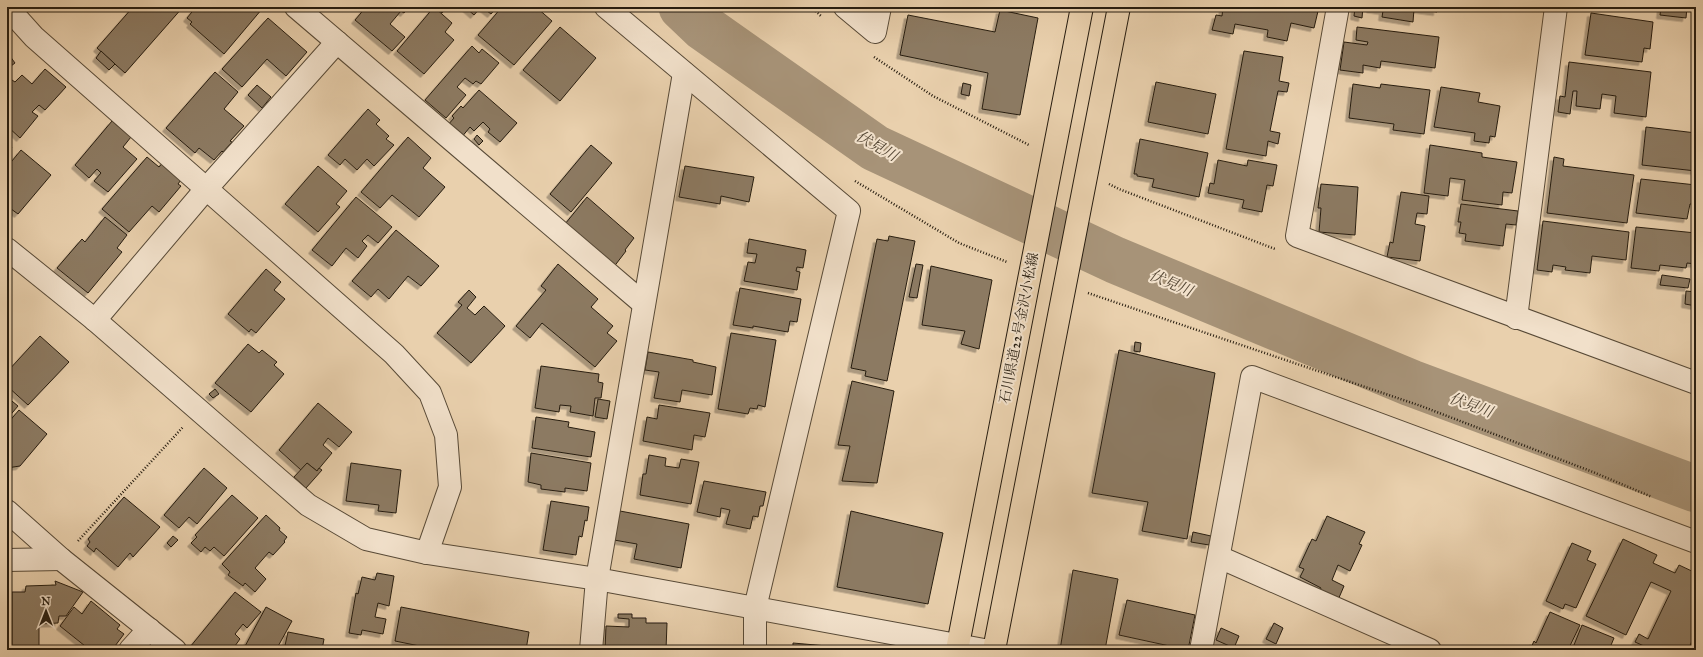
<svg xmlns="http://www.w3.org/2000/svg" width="1703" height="657" viewBox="0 0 1703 657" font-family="'IM FELL Great Primer','Noto Serif JP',serif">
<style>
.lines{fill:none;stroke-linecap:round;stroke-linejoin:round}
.river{stroke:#a79378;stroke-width:47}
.building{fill:#8c7a62;stroke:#271d10;filter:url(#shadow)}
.minor-casing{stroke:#584a37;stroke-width:24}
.major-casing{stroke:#271d10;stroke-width:24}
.path{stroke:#271d10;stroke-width:2.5;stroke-dasharray:1 2;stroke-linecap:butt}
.minor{stroke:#f1e0ca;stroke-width:22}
.major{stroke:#e9d0ad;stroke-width:22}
.labels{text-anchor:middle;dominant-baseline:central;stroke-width:4;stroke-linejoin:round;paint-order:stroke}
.street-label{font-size:14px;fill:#271d10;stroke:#f1e0ca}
.water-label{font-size:15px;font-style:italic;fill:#544634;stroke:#f1e0ca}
</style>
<defs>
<filter id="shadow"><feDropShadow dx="-3.5" dy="3.5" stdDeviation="0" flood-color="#0004"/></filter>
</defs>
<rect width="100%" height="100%" fill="#e9d0ad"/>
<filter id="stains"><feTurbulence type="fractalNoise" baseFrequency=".005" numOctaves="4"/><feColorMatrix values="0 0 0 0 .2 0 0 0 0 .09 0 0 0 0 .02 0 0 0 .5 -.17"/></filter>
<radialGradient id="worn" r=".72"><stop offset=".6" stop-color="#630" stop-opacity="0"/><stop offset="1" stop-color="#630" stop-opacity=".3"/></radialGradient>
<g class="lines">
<!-- river -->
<path class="river" d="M682,7L703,27L875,148L1115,260L1411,383L1696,489"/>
</g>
<!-- building -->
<g class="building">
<path d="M133,7H183L125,73L97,48Z"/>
<path d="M196,7H259L262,9L224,54L190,24L192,22L187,18Z"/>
<path d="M366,7H409L404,13L401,11L390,24L405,37L392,51L355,20Z"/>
<path d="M434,7L452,23L445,32L454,40L424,74L397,51Z"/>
<path d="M436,7H447L442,13Z"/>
<path d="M465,7H481L474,15Z"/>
<path d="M482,7H497L491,14Z"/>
<path d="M502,7H536L552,21L514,65L478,35Z"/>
<path d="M1223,7H1319L1314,28L1291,23L1287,41L1267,37L1268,30L1235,24L1233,34L1212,30L1216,15L1222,16Z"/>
<path d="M1355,7H1363L1362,18L1354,16Z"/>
<path d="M1370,7H1437V12L1414,9L1413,22L1382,17L1383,11L1370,9Z"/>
<path d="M1661,7H1687L1686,18L1660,15Z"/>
<path d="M1000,10L1038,18L1020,115L982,109L988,73L900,55L908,15L995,32Z"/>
<path d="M1591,13L1653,22L1650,49L1644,48L1642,62L1585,55Z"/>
<path d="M268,18L307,52L286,76L267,59L242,87L222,69Z"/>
<path d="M560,27L596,58L560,101L523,70Z"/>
<path d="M1357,27L1439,37L1435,68L1381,61L1380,68L1363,65V73L1340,70L1344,42L1367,45L1368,42L1356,40Z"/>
<path d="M472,46L479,53L482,49L499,63L481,84L476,81L473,84L465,78L457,87L466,95L446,118L425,100Z"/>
<path d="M101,51L115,64L109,70L96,58Z"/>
<path d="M1244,51L1283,57L1279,81L1289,83L1287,92L1278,91L1270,131L1280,133L1278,144L1268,141L1266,156L1226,149Z"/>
<path d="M7,52L15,63L7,69Z"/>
<path d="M1569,62L1651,72L1646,117L1614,113L1616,96L1602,94L1600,109L1576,106L1577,91H1573L1570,114L1558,112L1560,96L1565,97Z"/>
<path d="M45,69L66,87L45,110L39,105L32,112L38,116L20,138L7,126V85L12,80L15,82L22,75L32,84Z"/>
<path d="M215,72L238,92L224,109L244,126L230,141L232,142L223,152L222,151L214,160L199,148L195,153L166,128Z"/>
<path d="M1156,82L1216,94L1208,134L1148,122Z"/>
<path d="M963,83L971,85L969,96L961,94Z"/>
<path d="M1353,84L1380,88L1381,84L1430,90L1424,134L1393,130L1394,124L1349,118Z"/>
<path d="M257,85L271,97L262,108L248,95Z"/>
<path d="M1441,87L1480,93L1478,102L1500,106L1495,137L1490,136L1489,143L1474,141L1475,133L1434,127Z"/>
<path d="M479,90L517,123L500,142L488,132L490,129L483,122L474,131L470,127L461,138L447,126L454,118L452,116L461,106L463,108Z"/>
<path d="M368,109L380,120L376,124L389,136L386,139L394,145L374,166L367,159L357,170L345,159L340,165L328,155Z"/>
<path d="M112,121L131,137L123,147L137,159L108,192L94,181L101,173L97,169L89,178L75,165Z"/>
<path d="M1646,127L1696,133V171L1642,165Z"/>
<path d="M477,135L483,141L479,145L474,139Z"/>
<path d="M408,137L431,158L423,168L445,187L419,217L392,195L380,208L361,192Z"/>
<path d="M1140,139L1208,153L1199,197L1152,187L1154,179L1137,176V174H1134Z"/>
<path d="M7,142L12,147L7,154Z"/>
<path d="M591,145L612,163L571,212L550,194Z"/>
<path d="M1430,145L1482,153V157L1517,162L1512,193L1503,192L1502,205L1462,200L1465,180L1450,178L1448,196L1424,193Z"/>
<path d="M21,150L51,175L18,214L7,206V167Z"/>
<path d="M147,157L159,167L164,161L183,177L178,184L181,186L159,212L152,206L129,232L102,209Z"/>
<path d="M1554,157L1564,159L1563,166L1634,175L1627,223L1547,213Z"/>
<path d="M1218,160L1247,166L1248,160L1277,165L1273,186L1267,185L1262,212L1242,208L1244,200L1208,193L1210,183L1214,184Z"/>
<path d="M318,166L347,191L336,204L340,207L318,232L285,204Z"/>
<path d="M685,166L754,177L749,202L721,196L720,204L679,197Z"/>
<path d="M1641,179L1696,185L1693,204H1690L1687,219L1636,213Z"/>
<path d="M1321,184L1358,187L1355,235L1319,232L1321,208H1318Z"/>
<path d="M1401,192L1429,196L1427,214L1417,213L1415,224L1425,226L1420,261L1387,257L1390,242L1393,243Z"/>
<path d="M356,197L392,227L378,243L368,235L362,241L367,246L358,258L346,248L332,266L312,250Z"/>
<path d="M587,197L634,238L625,250L626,251L613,268L565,224Z"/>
<path d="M1461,204L1518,211L1516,225L1506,224L1503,246L1465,241L1466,234L1459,233L1461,222H1458Z"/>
<path d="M105,217L127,235L117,248L122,252L88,293L57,268L82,239L85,242Z"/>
<path d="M1543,221L1629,232L1626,260L1592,256L1590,273L1565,270L1566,267L1553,265L1552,272L1537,270Z"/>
<path d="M1636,227L1696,233V264L1687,263L1686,268L1660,265L1659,271L1631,268Z"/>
<path d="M396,230L439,266L421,286L408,276L389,299L378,289L371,297L352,281Z"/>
<path d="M889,236L915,241L887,381L865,376L866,371L851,368L877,239L888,241Z"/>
<path d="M749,239L806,250L803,268L797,267L796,271L800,272L797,290L744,281L748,262L755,263L757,254L747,253Z"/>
<path d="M558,264L598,299L591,307L613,326L607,333L617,341L595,367L542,323L530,338L516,326L546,290L541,286Z"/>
<path d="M916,264L923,265L917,298L909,297Z"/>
<path d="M931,266L992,280L979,349L961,344L965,331L922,325Z"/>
<path d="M266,269L281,282L274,290L285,299L256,333L251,329L249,332L228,314Z"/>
<path d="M1662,275L1690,279L1688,288L1660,285Z"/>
<path d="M740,288L801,299L797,322L790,321L788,332L753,326V328L733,325Z"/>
<path d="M469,290L476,297L467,308L475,315L484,306L505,326L471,363L437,333L462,305L458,302Z"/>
<path d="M1686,291L1696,292V306L1685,304Z"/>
<path d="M731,333L776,340L765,407L758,405L757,409L750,408L748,414L718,409Z"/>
<path d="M40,336L69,362L28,405L7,386V372Z"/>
<path d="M1135,342L1141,343L1140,352L1134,351Z"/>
<path d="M248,344L259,353L262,350L277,362L274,365L284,374L251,412L215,383Z"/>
<path d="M1119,350L1215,373L1187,539L1142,531L1148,502L1092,493Z"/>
<path d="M648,352L693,360V362L716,367L712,395L682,390L680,402L654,398L659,372L645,370Z"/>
<path d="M541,366L599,374L598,382L603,383L601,398H595L593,416L570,412L571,406L560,405L559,412L535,408Z"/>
<path d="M852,381L894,391L877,483L842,481L850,446L838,445Z"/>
<path d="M215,389L219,394L213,398L209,394Z"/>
<path d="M7,397L18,406L7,419Z"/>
<path d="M598,399L610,401L607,419L595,417Z"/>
<path d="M318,403L352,432L339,447L328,438L323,445L332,453L317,471L307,463L301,470L279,450Z"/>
<path d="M659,405L710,413L705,437L694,435L692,450L643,441L647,417L657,419Z"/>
<path d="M19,410L47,434L20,466L7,468V424Z"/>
<path d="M536,417L569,422L568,427L595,432L591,457L532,448Z"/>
<path d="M531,453L591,463L587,491L565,488V492L541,489V485L528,482Z"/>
<path d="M649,455L666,458L665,466L679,468L681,459L699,462L691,504L640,495L643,474H646Z"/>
<path d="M307,463L317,471L319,468L322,470L306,488L294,477Z"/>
<path d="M351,463L401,470L396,513L378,511L379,505L346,501Z"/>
<path d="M204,468L227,488L197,524L189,517L179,528L164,515Z"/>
<path d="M704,481L766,492L763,506H760L758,517L753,516L750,529L726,524L730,510L721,508L720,517L697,512Z"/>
<path d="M232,495L258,518L224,556L214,547L210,551L205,547L201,552L191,543L197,537L195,535Z"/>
<path d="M124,497L160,527L133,557L130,553L118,567L96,548L94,552L87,546L90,542L88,539Z"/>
<path d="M551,501L589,507L587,521L585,520L582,537L579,536L576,555L543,550Z"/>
<path d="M620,511L689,524L681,568L634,559L637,544L614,540Z"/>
<path d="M851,511L943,533L928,604L837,587Z"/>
<path d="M266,515L280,528L279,530L287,537L284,541L285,542L273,555L269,552L255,568L266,579L255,592L245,583L243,586L228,575L230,572L222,564Z"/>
<path d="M1327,516L1365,532L1359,544L1362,545L1350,571L1338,565L1332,580L1344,586L1335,607L1316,599L1321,588L1300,577L1304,569L1299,567L1312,539L1316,541Z"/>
<path d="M1193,532L1211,536L1209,545L1191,542Z"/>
<path d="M173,536L178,540L171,547L167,543Z"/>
<path d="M1623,539L1657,555L1653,563L1675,573L1679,565L1696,573V632L1688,650H1653L1635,642L1639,634L1648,639L1671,591L1651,582L1626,635L1586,616Z"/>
<path d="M1572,543L1591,551L1587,560L1596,564L1576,608L1565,604L1563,609L1546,601Z"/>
<path d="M1073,570L1118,579L1105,650H1060Z"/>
<path d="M377,573L394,576L389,606L378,603L375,617L386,619L383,634L362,630L361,635L349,633L356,593L358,594L362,577L375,580Z"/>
<path d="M55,581L83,592L66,616H59L58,623L39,624V647H12V592H25L26,586L56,585Z"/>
<path d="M235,592L261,612L247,628L243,624L235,634L240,639L232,650H219L216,648L214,650H193L190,647Z"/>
<path d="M1127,600L1195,615L1188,650L1119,635Z"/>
<path d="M91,601L120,625L117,629L124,634L112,650H90L60,626L74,607L82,614Z"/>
<path d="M266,607L292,621L276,650H243Z"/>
<path d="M401,607L529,632L526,650H439L395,641Z"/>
<rect x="7" y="611" width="1" height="37"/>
<path d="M1550,612L1580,625L1568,650H1530L1534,641L1536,643Z"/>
<path d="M618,614H632V618H646V623H667L666,650H605L606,626L629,627V619L618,618Z"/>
<path d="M1274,623L1283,628L1276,644L1266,639Z"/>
<path d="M1582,625L1614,638L1609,650H1572Z"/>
<path d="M1221,628L1239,636L1234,648L1216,640Z"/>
<path d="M288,632L324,639L322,650H278H284Z"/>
<path d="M793,643L827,646V650H779V648L793,649Z"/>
<path d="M1636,646L1644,650H1634Z"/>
<path d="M839,648L850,649V650H839Z"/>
</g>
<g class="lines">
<defs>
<g id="minor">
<path d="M7,7L34,37L394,354L430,393L446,435L450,487L427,553"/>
<path d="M296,7L644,304"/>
<path d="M606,7L849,211L755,608V650"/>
<path d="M845,7L875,32L880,7"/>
<path d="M1338,7L1297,236L1696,383"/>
<path d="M7,249L95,320L308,505L366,539L427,553L597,579L984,650"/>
<path d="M1516,318L1556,7"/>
<path d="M95,320L206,189L337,42"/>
<path d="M7,511L61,559L175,650"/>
<path d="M1219,557L1430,650"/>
<path d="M7,560L61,559"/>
<path d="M130,650L149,629"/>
<path d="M591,650L597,579L684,73"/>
<path d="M1201,650L1252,377L1696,542"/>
</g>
<g id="major">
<path d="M957,650L1082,7"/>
<path d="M994,650L1119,7"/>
</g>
</defs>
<!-- minor casing -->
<use href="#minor" class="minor-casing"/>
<!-- major casing -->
<use href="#major" class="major-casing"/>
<!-- path -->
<g class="path">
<path d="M811,7L821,16"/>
<path d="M874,57L933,96L1029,145"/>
<path d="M855,181L959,243L1007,262"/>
<path d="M1109,184L1119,189L1275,249"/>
<path d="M1088,293L1421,406L1593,472L1652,497"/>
<path d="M78,541L183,427"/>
</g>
<!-- minor -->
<use href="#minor" class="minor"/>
<!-- major -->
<use href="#major" class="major"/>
</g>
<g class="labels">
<!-- street labels -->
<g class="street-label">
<text transform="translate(1019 328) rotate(-79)">石川県道22号金沢小松線</text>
</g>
<!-- water labels -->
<g class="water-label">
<text transform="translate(877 146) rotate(30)">伏見川</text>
<text transform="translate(1171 283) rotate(23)">伏見川</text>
<text transform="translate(1471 405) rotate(20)">伏見川</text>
</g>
</g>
<!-- margin -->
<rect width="1703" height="657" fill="none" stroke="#e9d0ad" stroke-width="24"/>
<rect x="8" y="8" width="1687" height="641" fill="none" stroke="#271d10" stroke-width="2"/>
<rect x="12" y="12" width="1679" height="633" fill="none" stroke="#271d10"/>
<!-- north arrow -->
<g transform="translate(46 611)" stroke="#f1e0ca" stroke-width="3" paint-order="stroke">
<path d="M0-3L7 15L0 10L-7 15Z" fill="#271d10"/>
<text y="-6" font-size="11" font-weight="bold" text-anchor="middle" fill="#271d10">N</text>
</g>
<rect width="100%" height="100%" filter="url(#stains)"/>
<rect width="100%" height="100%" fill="url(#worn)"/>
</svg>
